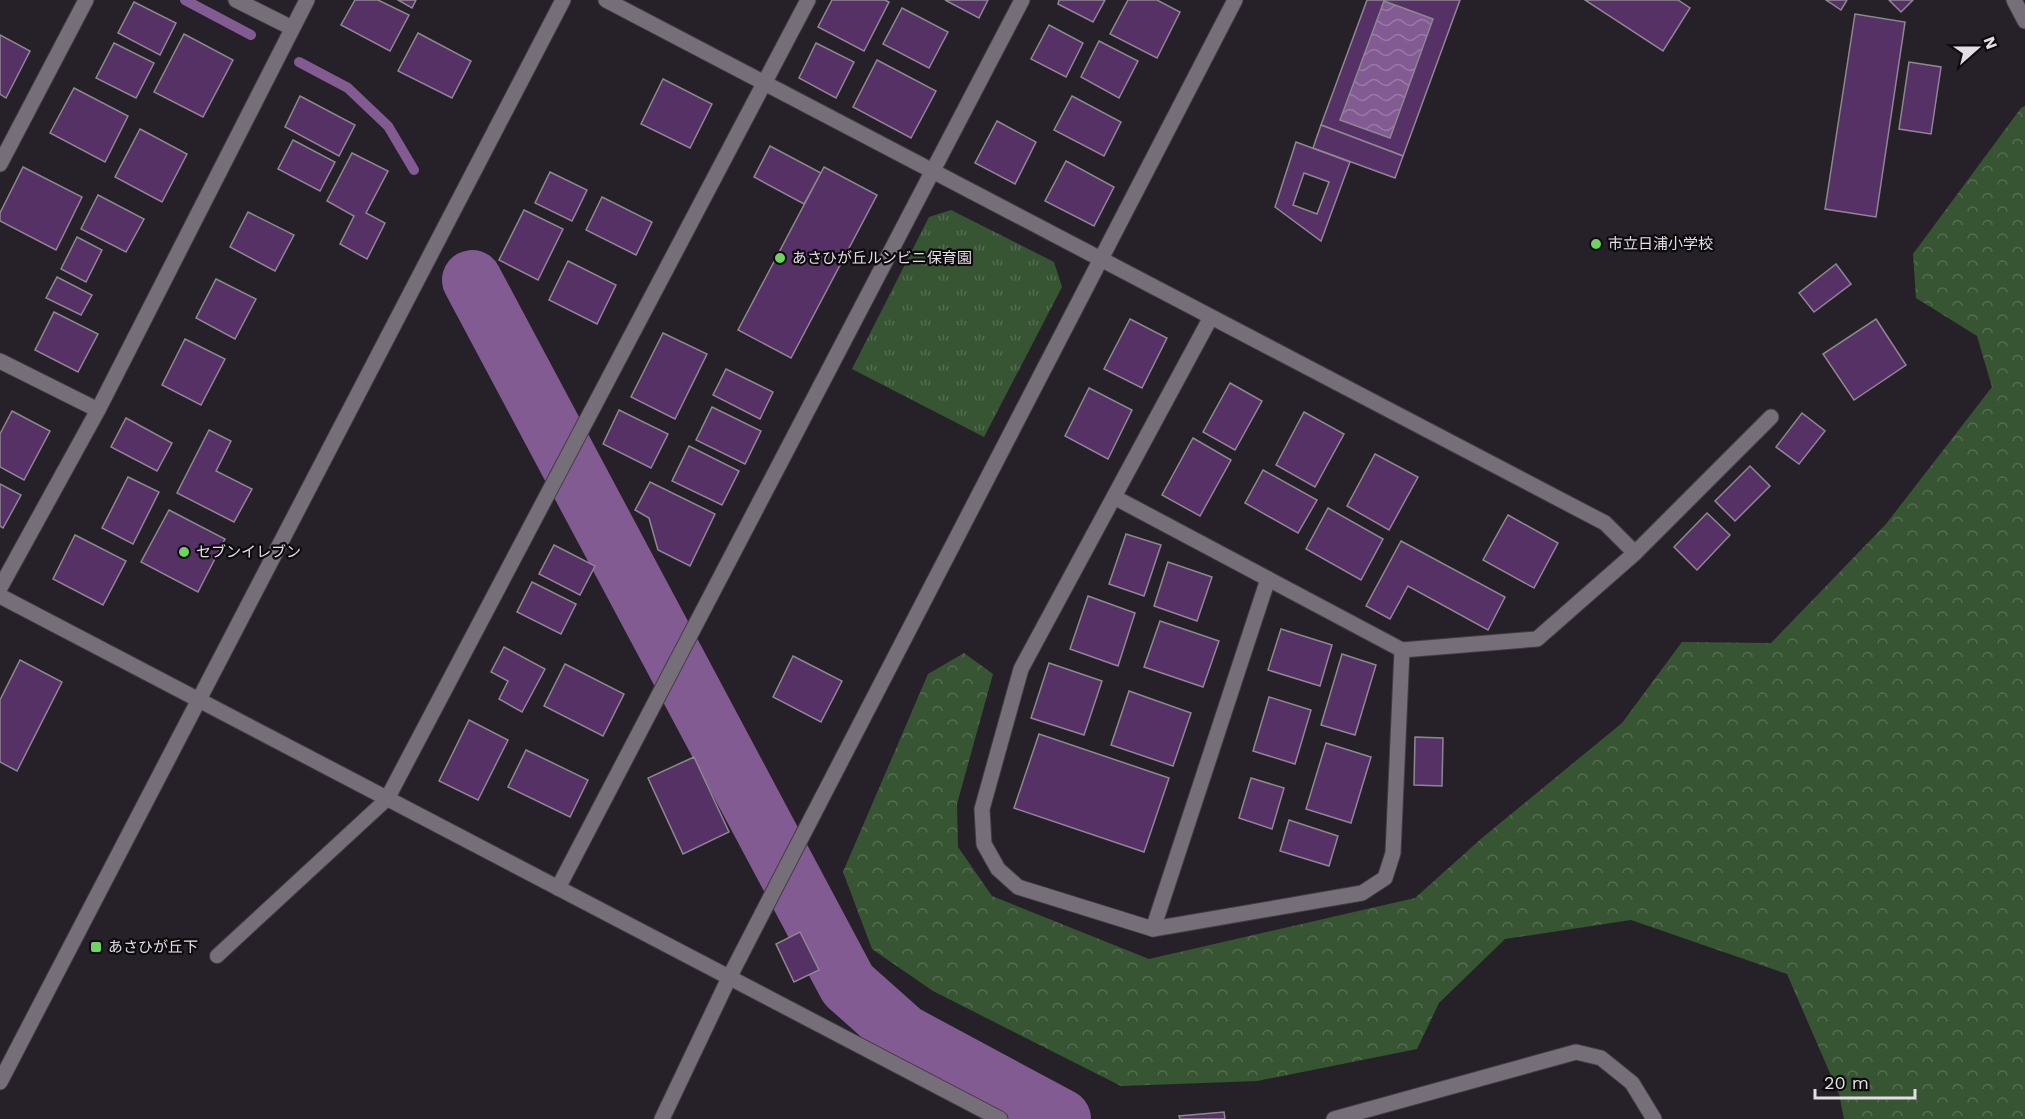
<svg xmlns="http://www.w3.org/2000/svg" width="2025" height="1119" viewBox="0 0 2025 1119" font-family="'Work Sans','Noto Sans JP',sans-serif">
<style>
.forest{fill:url(#forest-crowns)}
.park{fill:url(#park-tufts)}
.water{fill:url(#water-waves)}
.lines{fill:none;stroke-linecap:round;stroke-linejoin:round}
.stream{stroke:#825b93;stroke-width:10}
.river{stroke:#825b93;stroke-width:60}
.building{fill:#563166;stroke:#8e8791;stroke-width:1.5;fill-rule:evenodd}
.service-casing{stroke:#423d44;stroke-width:16}
.minor-casing{stroke:#423d44;stroke-width:17}
.tertiary-casing{stroke:#423d44;stroke-width:17}
.service{stroke:#766f79;stroke-width:14}
.minor{stroke:#766f79;stroke-width:15}
.tertiary{stroke:#766f79;stroke-width:15}
.poi-dot{fill:#6fd35f;stroke:#0e0b0f;stroke-width:2}
.labels{text-anchor:middle;dominant-baseline:central;stroke-width:4.5;stroke-linejoin:round;paint-order:stroke}
.poi-label{font-size:15px;fill:#e2dee4;stroke:#0e0b0f;text-anchor:start}
</style>
<defs>
<pattern id="forest-crowns" width="20" height="18" patternUnits="userSpaceOnUse" patternTransform="scale(1.5)"><rect width="20" height="18" fill="#375533"/><path d="M2 6a3 3 0 1 1 6 0M12 15a3 3 0 1 1 6 0" fill="none" stroke="#546d50"/></pattern>
<pattern id="park-tufts" width="24" height="20" patternUnits="userSpaceOnUse" patternTransform="scale(1.5)"><rect width="24" height="20" fill="#375533"/><path d="M3 7l-1-3M5 7V3M7 7l1-3M15 17l-1-3M17 17v-4M19 17l1-3" fill="none" stroke="#546d50"/></pattern>
<pattern id="water-waves" width="16" height="10" patternUnits="userSpaceOnUse" patternTransform="scale(1.5)"><rect width="16" height="10" fill="#825b93"/><path d="M0 5q4-4 8 0t8 0" fill="none" stroke="#997aa7"/></pattern>
</defs>
<rect width="100%" height="100%" fill="#262129"/>
<!-- forest -->
<path class="forest" d="M2025,106V1119H1844L1839,1094L1787,974L1631,920L1505,939L1439,1003L1417,1049L1257,1081L1121,1086L933,991L872,949L843,872L928,674L964,653L993,674L957,804L958,847L992,896L1149,959L1415,898L1482,838L1622,723L1682,642L1771,643L1886,524L1992,387L1977,336L1916,298L1913,254L2021,108Z"/>
<!-- park -->
<path class="park" d="M951,210L1054,262L1062,287L984,437L852,369L929,217Z"/>
<!-- water -->
<path class="water" d="M1384,1L1433,19L1390,138L1340,120Z"/>
<g class="lines">
<!-- stream -->
<g class="stream">
<path d="M185,0L251,35"/>
<path d="M299,62L348,88L388,126L414,170"/>
</g>
<!-- river -->
<path class="river" d="M472,280L848,985L903,1034L1061,1119"/>
</g>
<!-- building -->
<g class="building">
<path d="M355,0H378L409,15L390,51L341,25Z"/>
<path d="M398,0H416L412,8Z"/>
<path d="M832,0H885L889,2L864,51L818,27Z"/>
<path d="M945,0H988L979,18Z"/>
<path d="M1059,0H1105L1093,22L1058,4Z"/>
<path d="M1128,0H1157L1180,12L1157,58L1110,34Z"/>
<path d="M1367,0H1460L1403,156L1321,125ZM1384,1L1433,19L1390,138L1340,120Z"/>
<path d="M1585,0H1678L1690,8L1663,51Z"/>
<path d="M1826,0H1847L1841,10Z"/>
<path d="M1889,0H1913L1901,12Z"/>
<path d="M134,2L176,23L160,55L118,33Z"/>
<path d="M902,8L948,32L929,68L883,44Z"/>
<path d="M1855,14L1905,22L1876,217L1825,209Z"/>
<path d="M1049,25L1083,43L1066,77L1031,59Z"/>
<path d="M418,33L471,61L452,98L398,71Z"/>
<path d="M184,34L233,60L203,117L154,92Z"/>
<path d="M0,35L30,51L6,98L0,94Z"/>
<path d="M1099,41L1138,61L1119,98L1081,77Z"/>
<path d="M114,43L154,63L136,98L96,78Z"/>
<path d="M816,43L854,62L836,98L799,78Z"/>
<path d="M877,60L936,91L911,138L853,107Z"/>
<path d="M1909,62L1941,67L1931,134L1899,129Z"/>
<path d="M663,79L712,104L690,148L641,124Z"/>
<path d="M74,88L128,116L105,162L50,133Z"/>
<path d="M300,96L355,125L339,156L285,127Z"/>
<path d="M1072,96L1121,122L1104,156L1054,130Z"/>
<path d="M997,121L1036,142L1015,184L975,163Z"/>
<path d="M1321,125L1403,156L1395,178L1313,148Z"/>
<path d="M140,129L187,154L162,202L115,177Z"/>
<path d="M293,140L335,162L320,191L278,169Z"/>
<path d="M1296,142L1350,162L1321,241L1275,207ZM1304,173L1329,182L1317,214L1293,205Z"/>
<path d="M770,146L821,173L804,204L754,177Z"/>
<path d="M352,153L388,171L366,213L385,223L367,259L340,244L354,216L327,201Z"/>
<path d="M1066,161L1114,187L1094,226L1045,201Z"/>
<path d="M23,167L82,197L56,250L0,221V213Z"/>
<path d="M824,167L877,195L791,358L738,330Z"/>
<path d="M550,172L587,190L572,221L535,203Z"/>
<path d="M98,195L144,219L126,252L81,229Z"/>
<path d="M602,197L652,222L636,255L586,230Z"/>
<path d="M524,210L563,229L538,280L499,260Z"/>
<path d="M248,212L294,235L275,271L230,247Z"/>
<path d="M77,237L102,250L86,282L61,269Z"/>
<path d="M568,261L616,285L597,324L549,300Z"/>
<path d="M1836,264L1851,284L1814,312L1799,293Z"/>
<path d="M57,277L92,295L81,315L46,298Z"/>
<path d="M216,279L256,299L235,339L196,318Z"/>
<path d="M54,312L98,334L78,372L35,350Z"/>
<path d="M1130,319L1167,338L1142,388L1104,369Z"/>
<path d="M1876,319L1906,365L1854,400L1823,354Z"/>
<path d="M663,333L707,354L675,419L631,397Z"/>
<path d="M185,339L225,359L201,405L162,385Z"/>
<path d="M726,369L773,392L760,419L713,395Z"/>
<path d="M1230,383L1262,401L1235,450L1203,432Z"/>
<path d="M1089,388L1132,410L1108,459L1065,436Z"/>
<path d="M712,407L761,431L745,464L696,440Z"/>
<path d="M619,410L668,434L651,468L603,444Z"/>
<path d="M12,411L50,431L24,480L0,467V434Z"/>
<path d="M1304,412L1344,434L1315,487L1276,465Z"/>
<path d="M1802,413L1825,431L1799,464L1776,447Z"/>
<path d="M126,418L172,443L157,471L111,447Z"/>
<path d="M209,430L231,441L216,471L252,489L234,522L177,493Z"/>
<path d="M1193,438L1231,460L1200,516L1162,495Z"/>
<path d="M689,446L739,471L722,505L672,481Z"/>
<path d="M1375,454L1418,477L1389,530L1347,506Z"/>
<path d="M1750,466L1770,486L1735,521L1715,501Z"/>
<path d="M1263,470L1317,500L1298,533L1245,503Z"/>
<path d="M128,477L159,492L133,544L102,528Z"/>
<path d="M650,482L715,514L690,566L658,550L649,518L635,510Z"/>
<path d="M0,484L21,495L3,528L0,526Z"/>
<path d="M1328,508L1383,539L1361,580L1306,549Z"/>
<path d="M169,510L225,539L198,592L141,562Z"/>
<path d="M1707,513L1730,535L1697,570L1674,547Z"/>
<path d="M1508,515L1558,543L1534,588L1483,560Z"/>
<path d="M1126,534L1161,545L1144,596L1109,584Z"/>
<path d="M75,535L126,561L103,605L53,579Z"/>
<path d="M1401,541L1505,597L1488,630L1408,586L1390,619L1366,606Z"/>
<path d="M554,545L595,566L580,595L539,574Z"/>
<path d="M1168,562L1212,577L1197,621L1154,606Z"/>
<path d="M532,582L576,604L561,634L517,612Z"/>
<path d="M1088,596L1135,613L1118,666L1070,649Z"/>
<path d="M1160,621L1219,641L1203,687L1144,667Z"/>
<path d="M1281,629L1332,645L1320,686L1268,670Z"/>
<path d="M504,647L545,669L522,712L499,699L508,681L491,672Z"/>
<path d="M1342,654L1376,665L1355,735L1321,725Z"/>
<path d="M793,656L842,681L821,722L773,697Z"/>
<path d="M20,660L62,682L17,771L0,762V700Z"/>
<path d="M1049,663L1102,681L1084,735L1031,718Z"/>
<path d="M565,664L624,694L603,736L544,706Z"/>
<path d="M1129,691L1191,713L1173,766L1111,745Z"/>
<path d="M1269,697L1311,710L1295,764L1253,751Z"/>
<path d="M469,720L508,740L478,800L439,781Z"/>
<path d="M1039,734L1169,778L1144,852L1014,808Z"/>
<path d="M1415,737L1443,738L1442,786L1414,785Z"/>
<path d="M1326,743L1371,757L1351,823L1306,809Z"/>
<path d="M526,750L588,780L570,817L508,787Z"/>
<path d="M694,757L729,832L683,854L648,778Z"/>
<path d="M1251,778L1284,788L1272,829L1239,818Z"/>
<path d="M1289,820L1338,836L1329,866L1280,851Z"/>
<path d="M800,932L819,970L794,982L776,944Z"/>
<path d="M1224,1112L1225,1119H1180L1179,1116Z"/>
</g>
<g class="lines">
<defs>
<path id="service" d="M217,956L387,799"/>
<g id="minor">
<path d="M236,0L292,28"/>
<path d="M606,0L1605,523L1635,553"/>
<path d="M2014,0L2025,21"/>
<path d="M0,164L86,0"/>
<path d="M1211,317L1021,669L982,809L984,844L998,869L1018,887L1153,929L1362,893L1385,878L1393,853L1402,650"/>
<path d="M0,361L98,410"/>
<path d="M1114,497L1402,650L1537,639L1635,553L1771,417"/>
<path d="M0,588L98,410L307,0"/>
<path d="M387,799L808,0"/>
<path d="M558,888L1022,0"/>
<path d="M1153,929L1268,579"/>
<path d="M662,1119L729,978L782,875L1235,0"/>
<path d="M1334,1119L1576,1052L1601,1058L1632,1083L1654,1119"/>
</g>
<g id="tertiary">
<path d="M0,596L1000,1119"/>
<path d="M0,1082L563,0"/>
</g>
</defs>
<!-- service casing -->
<use href="#service" class="service-casing"/>
<!-- minor casing -->
<use href="#minor" class="minor-casing"/>
<!-- tertiary casing -->
<use href="#tertiary" class="tertiary-casing"/>
<!-- service -->
<use href="#service" class="service"/>
<!-- minor -->
<use href="#minor" class="minor"/>
<!-- tertiary -->
<use href="#tertiary" class="tertiary"/>
</g>
<!-- markers -->
<g class="poi-dot">
<circle cx="1596" cy="244" r="6"/>
<circle cx="780" cy="258" r="6"/>
<circle cx="184" cy="552" r="6"/>
<rect x="90" y="941" width="12" height="12" rx="3"/>
</g>
<g class="labels">
<!-- poi labels -->
<g class="poi-label">
<text x="1608" y="244">市立日浦小学校</text>
<text x="792" y="258">あさひが丘ルンビニ保育園</text>
<text x="196" y="552">セブンイレブン</text>
<text x="108" y="947">あさひが丘下</text>
</g>
</g>
<!-- north arrow -->
<g transform="translate(1977 48) rotate(69)" stroke="#0e0b0f" stroke-width="4.5" paint-order="stroke">
<path d="M0-4.5L10 22L0 15L-10 22Z" fill="#e2dee4"/>
<text y="-9" font-size="16" font-weight="bold" text-anchor="middle" fill="#e2dee4">N</text>
</g>
<!-- scale -->
<path d="M1815 1089v9h100v-9" fill="none" stroke="#e2dee4" stroke-width="3"/>
<text x="1824" y="1089" font-size="18" fill="#e2dee4" stroke="#0e0b0f" stroke-width="4.5" paint-order="stroke">20 m</text>
</svg>
